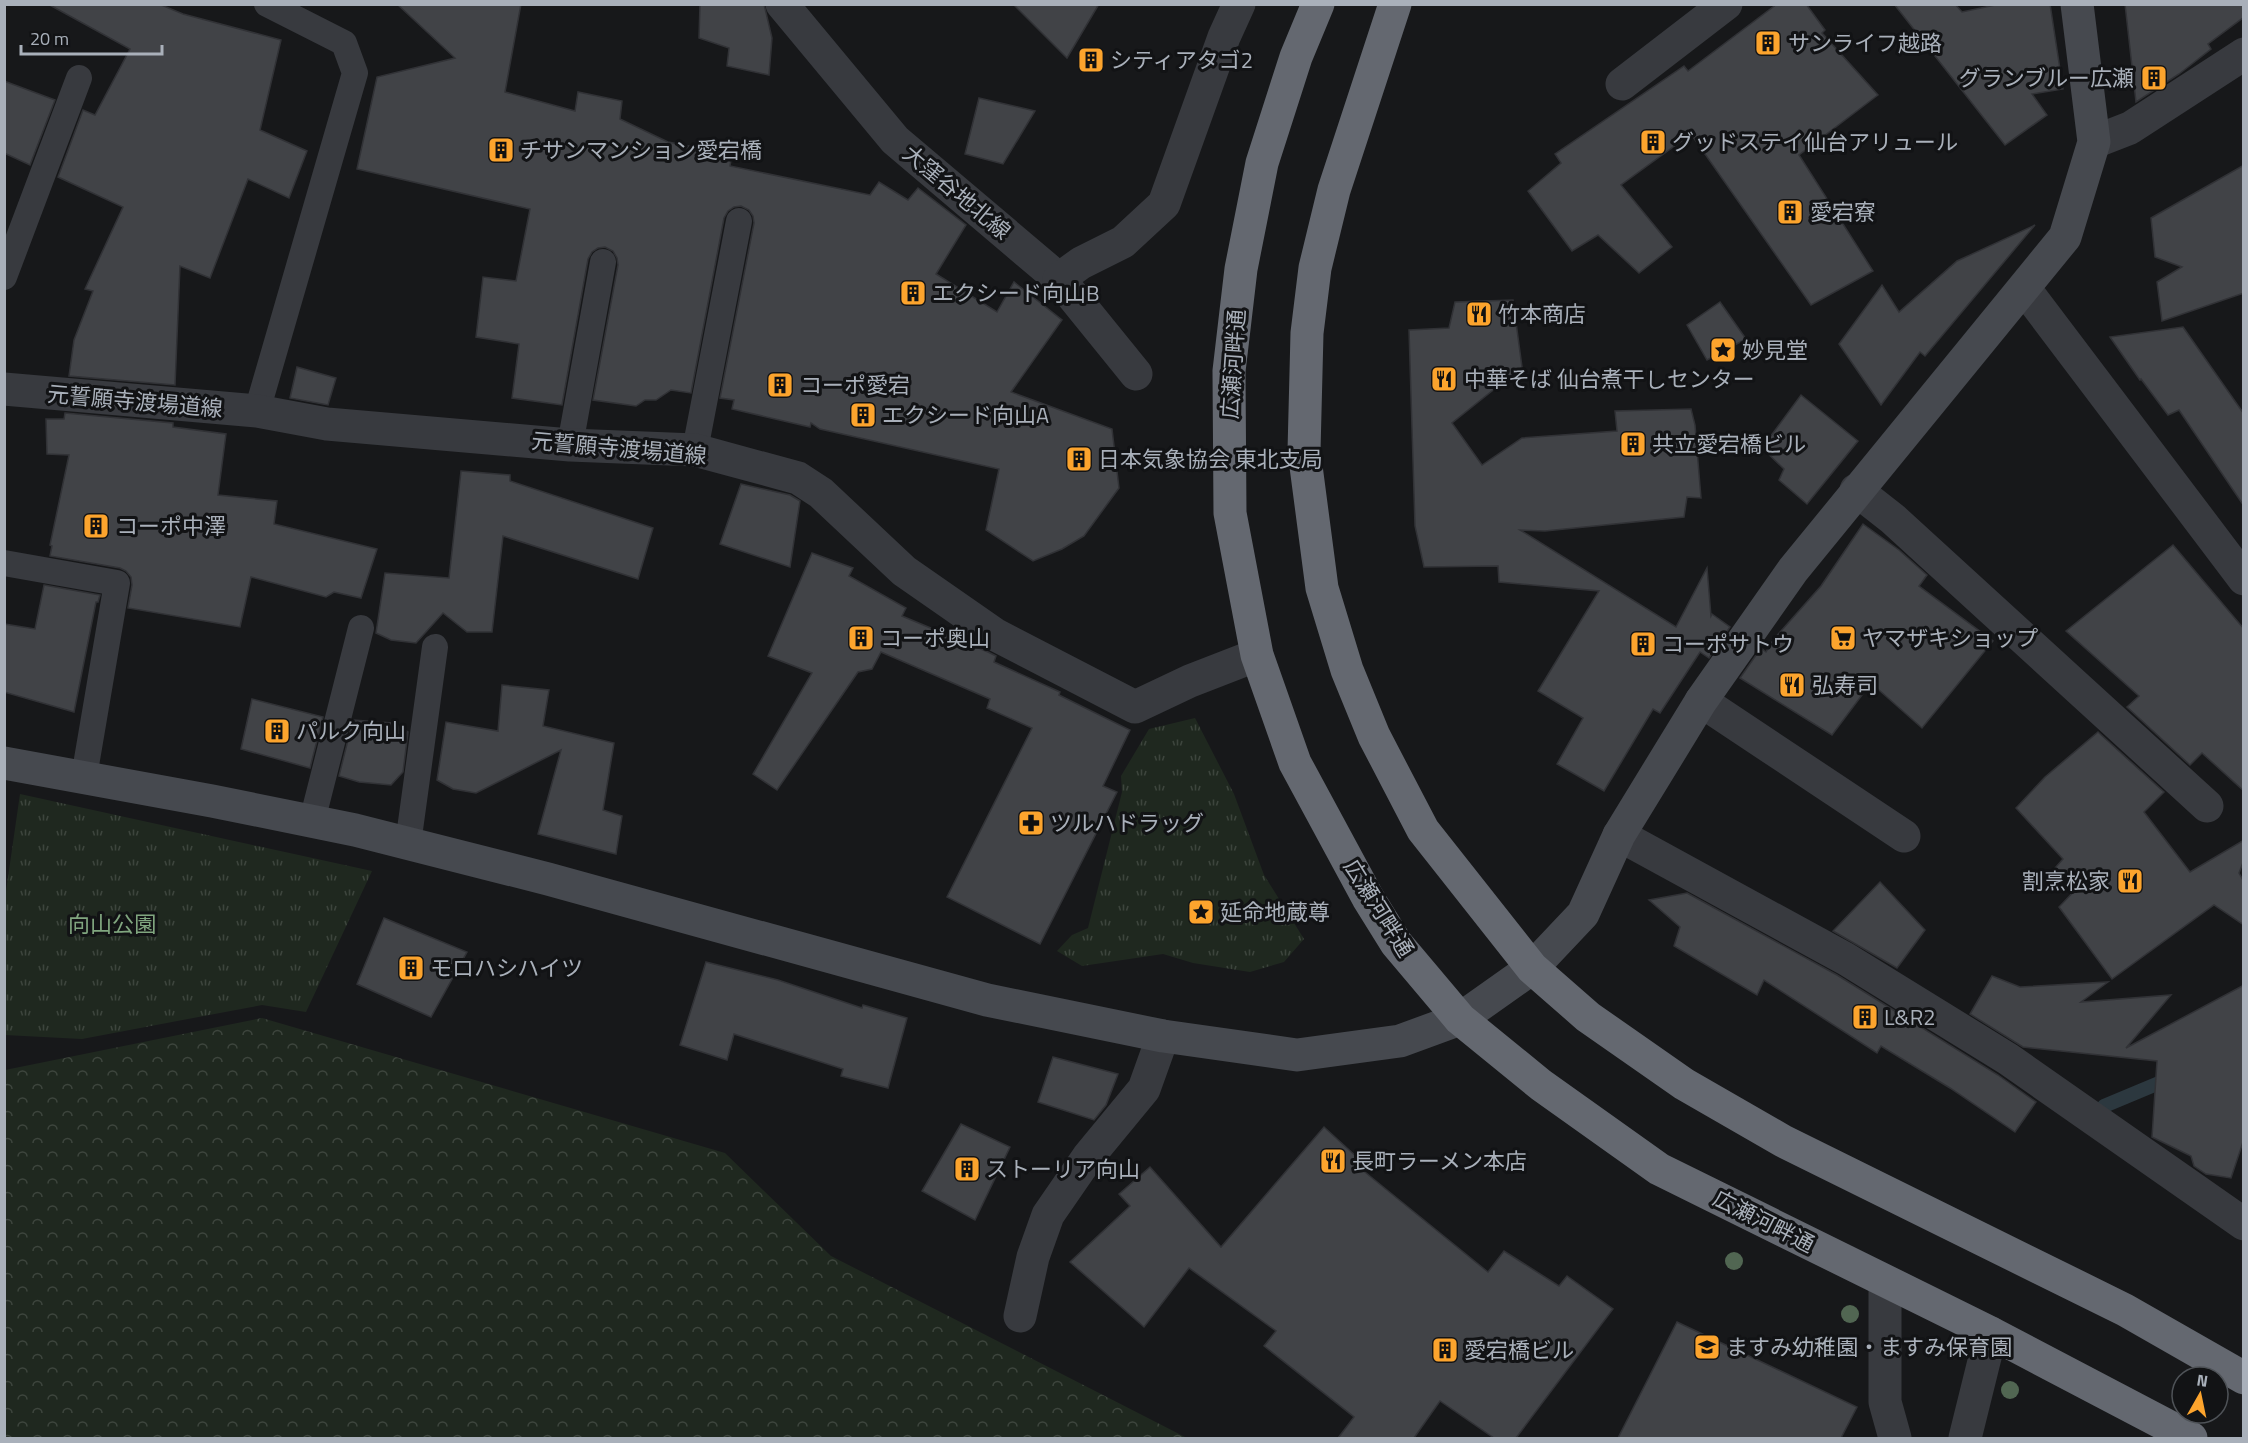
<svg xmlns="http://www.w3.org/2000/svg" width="2248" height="1443" viewBox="0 0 2248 1443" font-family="'Titillium Web','Noto Sans JP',sans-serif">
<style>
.grass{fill:url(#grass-tufts)}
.forest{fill:url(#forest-crowns)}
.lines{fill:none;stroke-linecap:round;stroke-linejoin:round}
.stream{stroke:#2c383f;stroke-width:14}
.building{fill:#414347;stroke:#313236;stroke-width:1.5}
.lane{stroke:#383a3f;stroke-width:26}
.street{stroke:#383a3f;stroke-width:33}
.secondary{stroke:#46494f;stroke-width:33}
.highway{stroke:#646870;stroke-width:33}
.tree{fill:#516652}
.labels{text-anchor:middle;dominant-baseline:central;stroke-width:6;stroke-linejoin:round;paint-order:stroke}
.poi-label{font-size:22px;fill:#a9b0ba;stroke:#121315;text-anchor:start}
.street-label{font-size:22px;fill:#a9b0ba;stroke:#121315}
.park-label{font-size:22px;fill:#80a67f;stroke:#121315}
</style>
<defs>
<pattern id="grass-tufts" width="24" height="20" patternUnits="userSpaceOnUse" patternTransform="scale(1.5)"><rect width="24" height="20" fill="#1f281f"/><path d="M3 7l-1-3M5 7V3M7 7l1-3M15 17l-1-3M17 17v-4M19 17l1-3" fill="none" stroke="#3d453d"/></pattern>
<pattern id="forest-crowns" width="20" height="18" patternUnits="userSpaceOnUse" patternTransform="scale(1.5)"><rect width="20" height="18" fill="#1f281f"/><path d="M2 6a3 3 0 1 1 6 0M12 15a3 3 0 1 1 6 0" fill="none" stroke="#3d453d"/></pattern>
</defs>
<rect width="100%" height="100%" fill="#17181a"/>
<!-- grass -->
<g class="grass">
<path d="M1195,718L1234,794L1264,875L1304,939L1284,962L1250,972L1193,963L1163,954L1082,966L1057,951L1072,935L1088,928L1122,792L1121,776L1149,729Z"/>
<path d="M20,794L372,871L306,1012L262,1005L82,1039L5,1035V898Z"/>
</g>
<!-- forest -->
<path class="forest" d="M262,1018L725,1153L831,1256L1187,1438H5V1070Z"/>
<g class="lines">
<!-- stream -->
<path class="stream" d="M2104,1106L2171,1078"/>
</g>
<!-- building -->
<g class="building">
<path d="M48,4H159L183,14L281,40L260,130L307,151L289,198L248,179L210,278L180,266L175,385L69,376L74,340L93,291L85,289L123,207L58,177L83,110L95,115L130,49Z"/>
<path d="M397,4H521L505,92L575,111L578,92L622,101L620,119L668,142L732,154L730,166L870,195L879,182L908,200L918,188L966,225L936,274L997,312L1014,282L1062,320L1011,392L1112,429L1119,488L1084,536L1062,549L1033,561L986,530L999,469L820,429L811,423L810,427L732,409L734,400L720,398L754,223L753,216L749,210L741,206L734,207L728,211L724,218L691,393L671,390L656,400H645L636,406L593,400L618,265L617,258L613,251L605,247L598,248L592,252L588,259L562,405L512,398L519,344L476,337L483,277L516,281L530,209L357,169L377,77L455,58Z"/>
<path d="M700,4H764L772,38L769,75L727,66L729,48L699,38Z"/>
<path d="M1013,4H1099L1067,58Z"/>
<path d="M1777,4H1806L1825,30L1822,33L1878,95L1799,155L1873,271L1811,305L1691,134L1621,185L1672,247L1639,273L1598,235L1572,251L1528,191L1561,163L1555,154L1684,66L1688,71Z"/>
<path d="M1894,4H1955L1962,12L2000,4H2050L2063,89L2032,94L2047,115L2005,145Z"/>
<path d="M2125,4H2244V17L2208,44L2211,49L2179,74L2136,102Z"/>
<path d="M4,81L55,100L30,165L4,153Z"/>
<path d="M979,98L1035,111L1003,164L965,154Z"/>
<path d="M2244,165V293L2162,321L2157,282L2182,267L2155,257L2151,218Z"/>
<path d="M2035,225L1925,356L1920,352L1881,405L1839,344L1882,285L1899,312L1957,261Z"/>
<path d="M1513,300L1522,367L1452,423L1482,465L1522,438L1617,431L1615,411L1691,409L1695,425L1701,498L1687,497L1684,517L1545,531L1520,530L1676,627L1707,568L1711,616L1712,614L1730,627L1709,658L1700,652L1660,713L1653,709L1604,791L1557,764L1583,718L1538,691L1599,591L1499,582L1498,566L1424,567L1415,526L1409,330L1449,328L1455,302Z"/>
<path d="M1720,302L1746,339L1707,360L1687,325Z"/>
<path d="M2183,327L2244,414V506L2179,410L2168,415L2141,379L2140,380L2110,337Z"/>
<path d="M297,367L336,378L328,405L290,398Z"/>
<path d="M1801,395L1858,441L1807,504L1779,480L1784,469L1762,448Z"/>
<path d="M65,413L173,423V427L226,434L218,495L277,501L274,524L377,549L361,598L334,592L326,597L251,577L240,627L128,608L132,585L131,577L126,571L120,568L50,556L52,546L50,545L69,455L47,454L46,419H64Z"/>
<path d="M461,471L510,475V481L653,528L638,579L503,536L492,632H467L443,613L416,643L391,640L376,633L385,573L449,578Z"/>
<path d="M741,484L790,495L800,501L790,567L720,544Z"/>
<path d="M1863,524L1899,550L1927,575L1919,586L1993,641L1922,728L1871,683L1832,735L1740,678L1761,648L1766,652L1774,639L1821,586Z"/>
<path d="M2173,545L2244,629V791L2202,753L2190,765L2127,707L2139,696L2066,631Z"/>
<path d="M812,553L853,568L849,576L906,608L902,616L988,652L996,656L994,662L1060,692L1059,695L1130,730L1103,786L1117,792L1040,944L947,897L1032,728L987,708L990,699L881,652L872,669L858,672L777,790L753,774L812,673L768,656Z"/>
<path d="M44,585L100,595L98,602H96L74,712L4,692V624L35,629Z"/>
<path d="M502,685L549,690L543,726L614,743L603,810L622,816L616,854L538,834L561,750L476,793L453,789L437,780L446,722L498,731Z"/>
<path d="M252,699L323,717L310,768L241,749Z"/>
<path d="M353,720L393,723L408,732L403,772L391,785L359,782L339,776Z"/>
<path d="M2098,732L2164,792L2144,812L2190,872L2244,840V860L2239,873L2244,882V925L2214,905L2112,979L2059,907L2081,884L2055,868L2063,859L2016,808L2045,777Z"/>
<path d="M1880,882L1925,930L1897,968L1833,931Z"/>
<path d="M1687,893L1837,975L1998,1075L2036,1102L2015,1132L1950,1088L1881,1046L1877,1053L1764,980L1757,995L1674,946L1680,927L1649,900Z"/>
<path d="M384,918L467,952L431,1017L357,984Z"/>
<path d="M706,962L778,980L862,1008L863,1005L907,1018L888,1088L841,1076L843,1069L734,1034L727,1060L680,1045Z"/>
<path d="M1992,976L2020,987L2108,982L2081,1002L2171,995L2126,1048L2244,985V1139L2231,1178L2206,1174L2194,1166L2191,1156L2152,1137L2157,1061L2023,1047L1970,1014Z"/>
<path d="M1053,1057L1118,1074L1106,1105L1094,1120L1038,1102Z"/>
<path d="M961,1124L1010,1147L975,1220L922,1191Z"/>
<path d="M1324,1127L1359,1159L1355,1164L1488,1272L1504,1251L1559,1286L1567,1276L1613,1309L1516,1438H1494L1440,1401L1414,1438H1338L1354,1417L1264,1346L1276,1331L1189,1268L1144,1327L1070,1262L1130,1206L1119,1194L1150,1167L1221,1247Z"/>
<path d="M1677,1322L1857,1407L1841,1438H1618Z"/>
</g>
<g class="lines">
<!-- lane -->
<g class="lane">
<path d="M4,277L79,78"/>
<path d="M257,411L355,73L344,43L267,4"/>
<path d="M570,445L603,262"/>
<path d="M695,450L739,221"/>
<path d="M4,563L117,583L84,777"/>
<path d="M312,821L361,628"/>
<path d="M408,844L435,647"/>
</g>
<!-- street -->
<g class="street">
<path d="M782,4L895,140L1059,279L1136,374"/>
<path d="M1622,84L1726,4"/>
<path d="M2094,142L2130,128L2244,54"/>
<path d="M1059,279L1081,263L1123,242L1164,204L1224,37L1239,4"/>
<path d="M2024,288L2244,579"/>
<path d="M4,389L257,411L327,424L570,445L695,450L798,478L821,493L904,571L996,635L1135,707L1190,681L1257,655"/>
<path d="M1856,490L1893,519L2207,806"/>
<path d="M1701,701L1904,836"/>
<path d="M1619,835L1846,959L2008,1059L2244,1224"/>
<path d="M1885,1282V1402L1895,1438"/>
<path d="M1020,1316L1033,1257L1048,1215L1088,1157L1144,1089L1163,1036"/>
<path d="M1965,1438L1991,1333"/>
</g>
<!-- secondary -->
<path class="secondary" d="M4,763L212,801L355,830L548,879L987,1000L1163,1036L1297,1055L1400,1041L1460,1019L1532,968L1583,914L1619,835L1701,701L1793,570L2065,237L2094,142L2077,4"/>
<!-- highway -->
<g class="highway">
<path d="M1318,4L1296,57L1262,163L1241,269L1229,371L1230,513L1257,655L1295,763L1368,898L1396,943L1460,1019L1541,1085L1659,1169L1991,1333L2191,1438"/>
<path d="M1395,4L1334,190L1315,268L1307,333L1304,451L1322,588L1347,670L1374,736L1423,830L1532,968L1588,1017L1684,1084L1783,1141L2125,1310L2244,1378"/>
</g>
</g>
<!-- trees -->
<g class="tree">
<circle cx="1734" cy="1261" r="9"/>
<circle cx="1850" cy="1314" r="9"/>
<circle cx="2010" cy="1390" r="9"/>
</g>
<!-- icons -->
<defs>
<symbol id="building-square" viewBox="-11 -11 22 22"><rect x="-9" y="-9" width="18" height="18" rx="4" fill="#fca42d" stroke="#121315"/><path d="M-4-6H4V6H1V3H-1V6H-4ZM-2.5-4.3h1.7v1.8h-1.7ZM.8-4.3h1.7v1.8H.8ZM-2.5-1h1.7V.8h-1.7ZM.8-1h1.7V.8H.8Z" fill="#111"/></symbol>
<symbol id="restaurant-square" viewBox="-11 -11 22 22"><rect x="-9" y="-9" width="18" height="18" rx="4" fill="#fca42d" stroke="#121315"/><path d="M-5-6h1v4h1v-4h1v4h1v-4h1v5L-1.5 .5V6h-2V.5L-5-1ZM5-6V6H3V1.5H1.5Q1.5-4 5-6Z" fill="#111"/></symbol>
<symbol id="sight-square" viewBox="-11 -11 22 22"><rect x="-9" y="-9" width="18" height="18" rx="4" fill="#fca42d" stroke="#121315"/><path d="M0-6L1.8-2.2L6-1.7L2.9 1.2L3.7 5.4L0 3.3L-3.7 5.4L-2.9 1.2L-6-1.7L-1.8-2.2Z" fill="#111"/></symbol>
<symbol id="supermarket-square" viewBox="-11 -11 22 22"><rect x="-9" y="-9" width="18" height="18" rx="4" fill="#fca42d" stroke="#121315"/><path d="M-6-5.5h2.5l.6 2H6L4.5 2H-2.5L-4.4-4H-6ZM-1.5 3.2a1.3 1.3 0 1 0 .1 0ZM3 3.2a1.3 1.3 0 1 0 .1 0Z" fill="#111"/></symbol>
<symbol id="pharmacy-square" viewBox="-11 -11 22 22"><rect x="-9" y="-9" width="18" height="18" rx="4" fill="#fca42d" stroke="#121315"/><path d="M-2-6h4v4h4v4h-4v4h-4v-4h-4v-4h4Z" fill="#111"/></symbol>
<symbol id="school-square" viewBox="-11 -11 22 22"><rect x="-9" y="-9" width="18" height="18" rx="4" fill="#fca42d" stroke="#121315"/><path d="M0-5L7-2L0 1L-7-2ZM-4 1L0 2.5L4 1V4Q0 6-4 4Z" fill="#111"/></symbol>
</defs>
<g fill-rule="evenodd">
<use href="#building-square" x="1753" y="28" width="30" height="30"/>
<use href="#building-square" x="1076" y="45" width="30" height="30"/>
<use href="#building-square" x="2139" y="63" width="30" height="30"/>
<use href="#building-square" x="1638" y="127" width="30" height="30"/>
<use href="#building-square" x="486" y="135" width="30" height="30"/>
<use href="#building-square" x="1775" y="197" width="30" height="30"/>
<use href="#building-square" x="898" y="278" width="30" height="30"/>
<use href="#restaurant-square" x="1464" y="299" width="30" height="30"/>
<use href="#sight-square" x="1708" y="335" width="30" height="30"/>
<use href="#restaurant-square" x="1429" y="364" width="30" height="30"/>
<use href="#building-square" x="765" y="370" width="30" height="30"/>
<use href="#building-square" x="848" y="400" width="30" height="30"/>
<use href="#building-square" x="1618" y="429" width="30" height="30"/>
<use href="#building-square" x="1064" y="444" width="30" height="30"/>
<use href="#building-square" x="81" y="511" width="30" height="30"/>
<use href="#building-square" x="846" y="623" width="30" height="30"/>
<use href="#supermarket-square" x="1828" y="623" width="30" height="30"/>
<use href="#building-square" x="1628" y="629" width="30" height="30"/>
<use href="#restaurant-square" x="1777" y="670" width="30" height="30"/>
<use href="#building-square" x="262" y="716" width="30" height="30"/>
<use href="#pharmacy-square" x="1016" y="808" width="30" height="30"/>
<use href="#restaurant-square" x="2115" y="866" width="30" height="30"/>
<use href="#sight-square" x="1186" y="897" width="30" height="30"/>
<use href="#building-square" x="396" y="953" width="30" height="30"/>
<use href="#building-square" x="1850" y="1002" width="30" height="30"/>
<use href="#restaurant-square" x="1318" y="1146" width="30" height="30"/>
<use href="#building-square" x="952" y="1154" width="30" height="30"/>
<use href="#school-square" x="1692" y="1332" width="30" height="30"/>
<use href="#building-square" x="1430" y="1335" width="30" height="30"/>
</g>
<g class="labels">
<!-- poi labels -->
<g class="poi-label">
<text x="1788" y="43">サンライフ越路</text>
<text x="1110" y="60">シティアタゴ2</text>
<text x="2134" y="78" text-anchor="end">グランブルー広瀬</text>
<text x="1672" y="142">グッドステイ仙台アリュール</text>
<text x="520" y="150">チサンマンション愛宕橋</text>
<text x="1810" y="212">愛宕寮</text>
<text x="932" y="293">エクシード向山B</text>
<text x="1498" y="314">竹本商店</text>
<text x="1742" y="350">妙見堂</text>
<text x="1464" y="379">中華そば 仙台煮干しセンター</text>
<text x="800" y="385">コーポ愛宕</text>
<text x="882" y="415">エクシード向山A</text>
<text x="1652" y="444">共立愛宕橋ビル</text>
<text x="1098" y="459">日本気象協会 東北支局</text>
<text x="116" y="526">コーポ中澤</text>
<text x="880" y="638">コーポ奥山</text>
<text x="1862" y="638">ヤマザキショップ</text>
<text x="1662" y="644">コーポサトウ</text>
<text x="1812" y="685">弘寿司</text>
<text x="296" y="731">パルク向山</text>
<text x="1050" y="823">ツルハドラッグ</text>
<text x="2110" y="881" text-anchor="end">割烹松家</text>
<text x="1220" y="912">延命地蔵尊</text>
<text x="430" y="968">モロハシハイツ</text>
<text x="1884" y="1017">L&amp;R2</text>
<text x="1352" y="1161">長町ラーメン本店</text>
<text x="986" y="1169">ストーリア向山</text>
<text x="1726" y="1347">ますみ幼稚園・ますみ保育園</text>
<text x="1464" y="1350">愛宕橋ビル</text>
</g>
<!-- street labels -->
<g class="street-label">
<text transform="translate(957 192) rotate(40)">大窪谷地北線</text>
<text transform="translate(1233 364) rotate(-86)">広瀬河畔通</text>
<text transform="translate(135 401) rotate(5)">元誓願寺渡場道線</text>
<text transform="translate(619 448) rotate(5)">元誓願寺渡場道線</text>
<text transform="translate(1379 908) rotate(58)">広瀬河畔通</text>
<text transform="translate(1764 1221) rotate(27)">広瀬河畔通</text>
</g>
<!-- park labels -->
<g class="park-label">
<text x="112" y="924">向山公園</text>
</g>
</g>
<!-- border -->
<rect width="2248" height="1443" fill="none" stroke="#a9b0ba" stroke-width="12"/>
<!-- north arrow -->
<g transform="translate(2200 1395) rotate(9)"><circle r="28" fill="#121315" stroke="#4e5257" stroke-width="1.5"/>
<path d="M0-4.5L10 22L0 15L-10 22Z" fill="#fca42d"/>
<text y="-9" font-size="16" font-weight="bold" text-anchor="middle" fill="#a9b0ba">N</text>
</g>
<!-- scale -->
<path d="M21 45v9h141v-9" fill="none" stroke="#a9b0ba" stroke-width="3"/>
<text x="30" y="45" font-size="18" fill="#a9b0ba" stroke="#121315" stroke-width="4.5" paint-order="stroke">20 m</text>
</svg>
